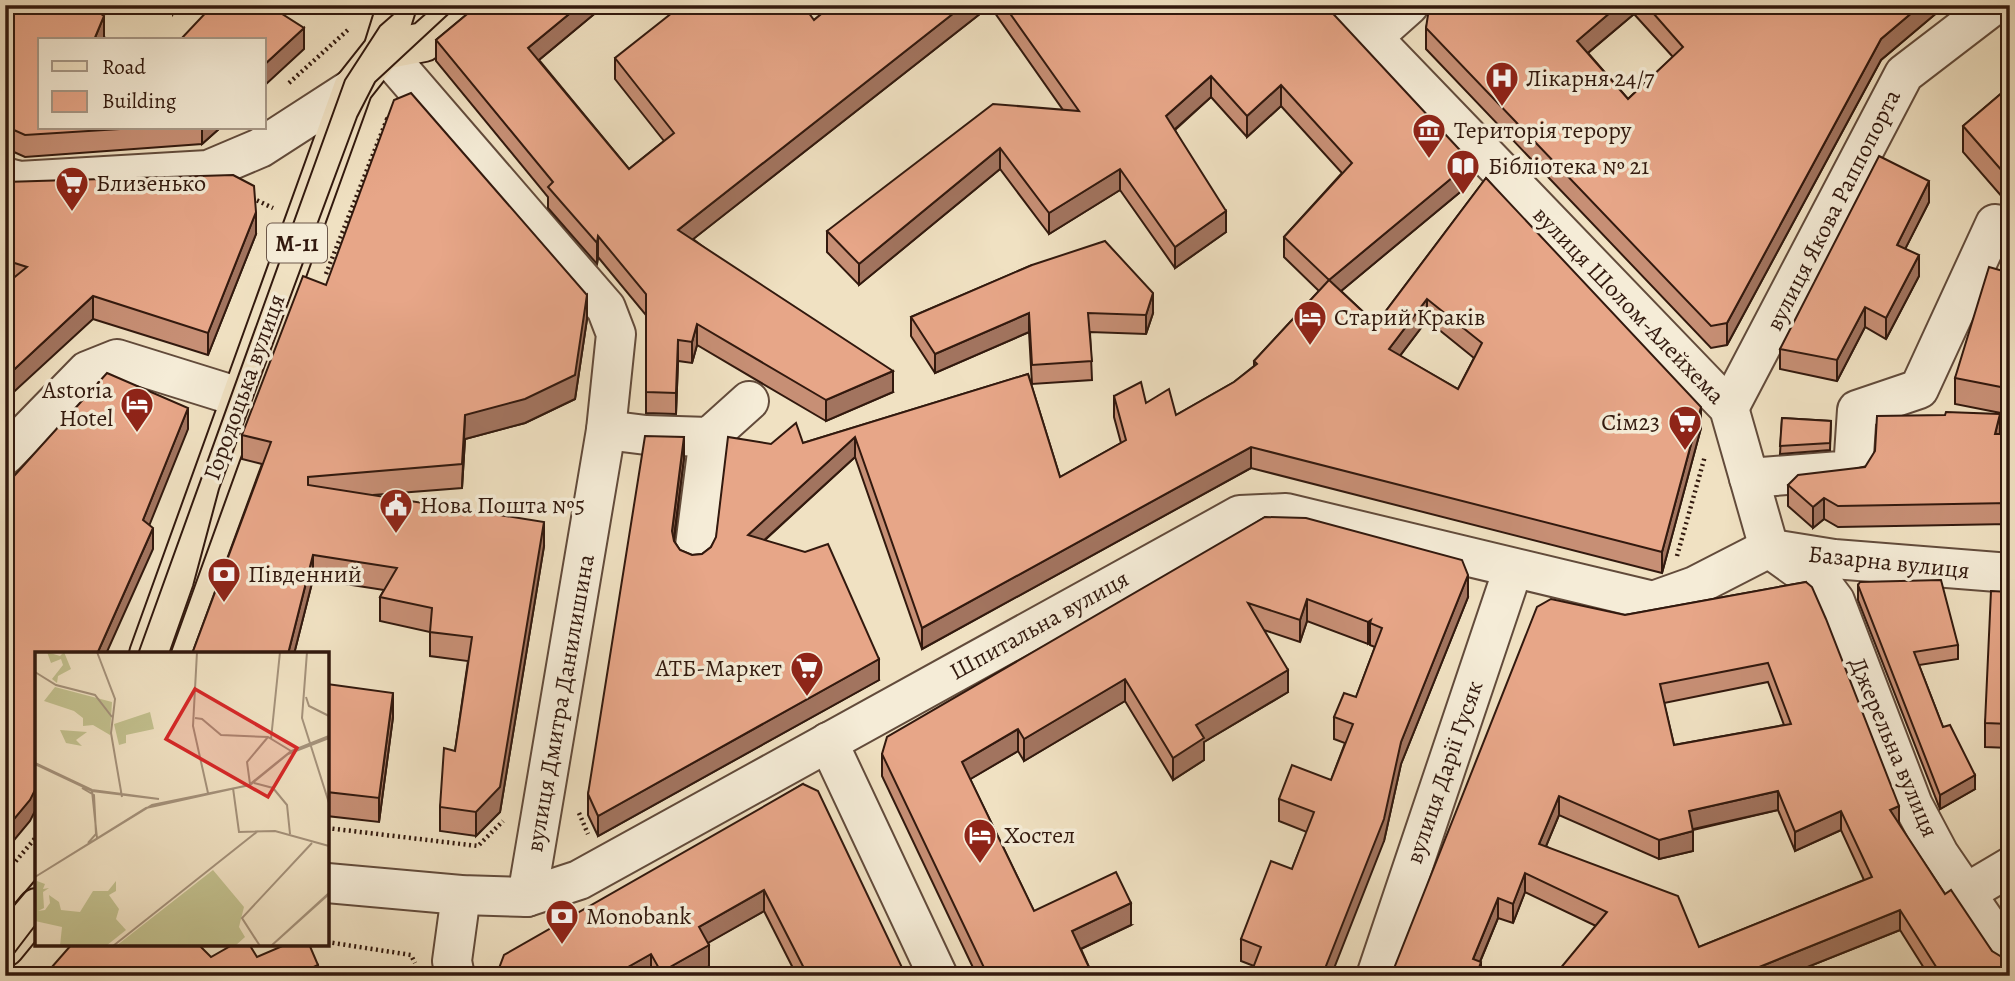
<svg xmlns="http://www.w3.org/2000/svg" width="2015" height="981" viewBox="0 0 2015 981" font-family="Alegreya,serif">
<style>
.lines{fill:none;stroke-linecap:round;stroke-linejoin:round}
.minor-casing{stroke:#624b3b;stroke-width:42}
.major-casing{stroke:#32190e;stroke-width:42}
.path{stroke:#32190e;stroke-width:4.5;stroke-dasharray:2 3.5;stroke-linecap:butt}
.minor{stroke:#f5ecd7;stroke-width:38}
.major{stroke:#f0e1c2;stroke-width:38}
.tram{stroke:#32190e;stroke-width:2}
.wall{fill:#c78f75;stroke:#32190e;stroke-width:2;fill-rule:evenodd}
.shaded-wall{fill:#a2745f;stroke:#32190e;stroke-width:2}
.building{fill:#e7a688;stroke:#32190e;stroke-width:2;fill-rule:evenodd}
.labels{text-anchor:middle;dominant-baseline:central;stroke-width:7;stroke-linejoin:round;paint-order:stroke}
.shield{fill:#f5ecd7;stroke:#6c584a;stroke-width:2}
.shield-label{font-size:23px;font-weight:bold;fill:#32190e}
.poi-label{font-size:24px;fill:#32190e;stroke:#f5ecd7;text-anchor:start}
.street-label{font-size:24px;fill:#32190e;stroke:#f5ecd7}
.inset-road{fill:none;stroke:#a4917a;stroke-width:2}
.view{fill:#d62828;fill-opacity:0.15;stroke:#d62828;stroke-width:3.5}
.inset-edge{fill:none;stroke:#32190e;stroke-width:3.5}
</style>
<rect width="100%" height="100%" fill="#f0e1c2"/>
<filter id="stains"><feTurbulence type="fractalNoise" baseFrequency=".00286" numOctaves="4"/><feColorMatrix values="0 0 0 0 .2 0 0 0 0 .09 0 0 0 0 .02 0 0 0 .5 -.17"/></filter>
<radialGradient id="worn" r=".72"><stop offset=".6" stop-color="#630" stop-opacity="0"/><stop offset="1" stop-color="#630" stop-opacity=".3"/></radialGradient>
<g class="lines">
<defs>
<g id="minor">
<path d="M1341,5L1729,408L1769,548"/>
<path d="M1372,38L1409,5"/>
<path d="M383,50L606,308L616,334L606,430L527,897"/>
<path d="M5,177L19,181L208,170L260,148L353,88"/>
<path d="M1729,408L1904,74L1994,5"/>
<path d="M606,430L646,435L709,437L749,401"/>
<path d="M5,455L87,371L117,359L239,397"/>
<path d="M1749,478L1853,470L1857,410L1919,389L1995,224L2010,238"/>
<path d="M1769,548L1826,589L1835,601L1913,805L1939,854L2010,958"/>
<path d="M1778,550L1834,559L2010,573"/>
<path d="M694,554L709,437"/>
<path d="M828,742L938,976"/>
<path d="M327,883L461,895L527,897L579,880L1240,515L1286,513L1653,601L1695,586L1769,548"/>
<path d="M1966,893L2010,867"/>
<path d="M455,976L452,961L461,895"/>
<path d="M1376,976L1513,569"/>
</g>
<g id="major">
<path d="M383,50L424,42L466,5"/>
<path d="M149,654L353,88L383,50L397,5"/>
<path d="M5,947L37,908"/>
</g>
</defs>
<!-- minor casing -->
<use href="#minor" class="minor-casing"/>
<!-- major casing -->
<use href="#major" class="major-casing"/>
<!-- path -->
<g class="path">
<path d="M289,83L350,28"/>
<path d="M252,198L273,208"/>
<path d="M326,274L387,119L393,117"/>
<path d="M1677,556L1705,456"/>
<path d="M579,813L588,834"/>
<path d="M327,828L478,846L503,821"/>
<path d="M5,874L37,836"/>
<path d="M327,942L411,955L415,963"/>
</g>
<!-- minor -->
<use href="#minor" class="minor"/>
<!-- major -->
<use href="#major" class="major"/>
<!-- tram -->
<g class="tram">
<path d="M138,654L345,80L380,26L404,5"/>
<path d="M169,654L193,586L219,489L357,117L375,82L458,5"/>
<path d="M5,916L37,878"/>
<path d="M5,965L37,923"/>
</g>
</g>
<!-- wall -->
<g class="wall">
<path d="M5,5L104,37L40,128H220L202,144L25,157L5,148Z"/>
<path d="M159,5H179L173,14Z"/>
<path d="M478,5H605L539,60L629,169L664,141L615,79V58L814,20L832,5H1325L1471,183L1341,291L1376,324L1486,178L1701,428L1662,573L1251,468L922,649L855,457L765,540L879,680L598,836L588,815V794L684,458L674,541L680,550L692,555L702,554L711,547L771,444L803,443L1028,374L1060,477L1121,443L1114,417V396L1146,403L1176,415L1234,382L1254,366V361L1319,291L1284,257V237L1342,173L1281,106L1247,137L1211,97L1175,130L1226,232L1175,268L1120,190L1049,234L1000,169L859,285L827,252V231L1063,110L990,6L693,239L893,392L826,421L697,345L692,363L678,361L676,414L646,413V315L598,257L597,264L548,208V197L436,61V40ZM1427,320L1474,358L1458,389L1400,356Z"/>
<path d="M1432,5H1946L1881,60L1727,345L1711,348L1426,49V28ZM1634,14L1673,57L1628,99L1588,53Z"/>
<path d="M2010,86V206L1963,152V126Z"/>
<path d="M5,182L256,234L208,355L93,319L5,282Z"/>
<path d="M1929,202L1905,249L1919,276L1886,339L1865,327L1837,381L1780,369V349Z"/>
<path d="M1032,265L1153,313L1146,334L1090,332L1092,380L1032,384L1029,332L935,373L911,336V317Z"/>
<path d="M2010,273V398L2006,414L1955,404V378Z"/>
<path d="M326,285L587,319L575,399L525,423L465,439L462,488L373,495L544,546L500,812L476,836L440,831V807L455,751L468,661L430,656V632L380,621V597L384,590L313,579L294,654H192L262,464L242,459V435Z"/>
<path d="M1782,418L1831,421L1830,450L1780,454Z"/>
<path d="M2000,434H2010V550L2009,524L1838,527L1824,519L1813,528L1788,506V485Z"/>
<path d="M1265,517L1468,597L1401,764L1384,841L1254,966L1241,961V939L1292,869L1307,832L1279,821V799L1331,780L1345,743L1334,739V717L1356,697L1375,647L1370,645V643L1368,644L1307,621L1300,642L1264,630L1288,692L1204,742V760L1173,780L1125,701L1024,761L1018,751L970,779L1034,911L1131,925L1081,949L1093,976H977L882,776V754Z"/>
<path d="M1806,582L1899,825L1945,894L1992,951L2010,976H1929L1900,930L1785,976L1596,926L1525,892L1513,923L1498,918L1480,962L1481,976H1391L1625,615ZM1768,682L1784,725L1674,745L1664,703ZM1778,810L1795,851L1841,830L1864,880L1699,947L1546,846L1559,815L1659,859L1693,851V830Z"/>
<path d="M1858,585L1958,645V659L1919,665L1943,727L1975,789L1940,809L1858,600Z"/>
<path d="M2010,592V748L1985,747V723Z"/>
<path d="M327,684L393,717L379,822L327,816Z"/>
<path d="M803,784L906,976H797L764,911L707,943L709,966L691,976H498V971Z"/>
</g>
<!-- shaded-wall -->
<g class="shaded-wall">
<path d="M173,5H179L173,14Z"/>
<path d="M580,5H605L528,69V48Z"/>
<path d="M964,5H990V6L678,251V230Z"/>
<path d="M1619,5H1634V14L1577,62V41Z"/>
<path d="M1921,5H1946L1881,60L1727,345V323L1881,39Z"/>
<path d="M104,16V37L103,40H94Z"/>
<path d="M304,28V49L264,86V65Z"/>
<path d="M1211,76V97L1166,137V116Z"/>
<path d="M1281,85V106L1247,137V116Z"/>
<path d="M202,128H220L202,144Z"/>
<path d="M1000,148V169L859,285V264Z"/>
<path d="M1471,162V183L1329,301V280Z"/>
<path d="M1120,169V190L1049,234V213Z"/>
<path d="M1929,181V202L1897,265V245Z"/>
<path d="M1226,211V232L1175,268V247Z"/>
<path d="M256,212V234L208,355V333Z"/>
<path d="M598,236V257L597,264V243Z"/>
<path d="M1919,255V276L1886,339V318Z"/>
<path d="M1153,293V313L1146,334V315Z"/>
<path d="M587,295V319L575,399L525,423L465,439L462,488L465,415Z"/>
<path d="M93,296V319L5,400V378Z"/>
<path d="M1427,299V320L1389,370V349Z"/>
<path d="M1865,307V327L1837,381V360Z"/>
<path d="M1029,313V332L935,373V354Z"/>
<path d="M697,324V345L692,363V342Z"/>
<path d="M678,340V361L676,414V393Z"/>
<path d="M893,371V392L826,421V400Z"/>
<path d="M2010,373V398L2006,414V388Z"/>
<path d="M1701,407V428L1662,573V552Z"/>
<path d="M188,408V429L143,541V520Z"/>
<path d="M2000,414V436L1995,434Z"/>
<path d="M684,437V458L672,552V531Z"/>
<path d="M855,437V457L748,555V535Z"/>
<path d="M1251,447V468L922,649V628Z"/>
<path d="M1824,498V519L1813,528V507Z"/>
<path d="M544,522V546L500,812L476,836V812Z"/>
<path d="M153,528V549L106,654H97Z"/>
<path d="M313,555V579L294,654H288Z"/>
<path d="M1468,575V597L1401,764L1384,841L1331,976H1322L1401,742Z"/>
<path d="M1307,599V621L1300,642V620Z"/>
<path d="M1371,620L1370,623V643L1368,644V622Z"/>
<path d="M879,659V680L598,836V816Z"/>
<path d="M1288,670V692L1204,742V760L1173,780V758L1196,725Z"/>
<path d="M1125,679V701L1024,761V739Z"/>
<path d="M393,693V717L379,822V798Z"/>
<path d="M1018,729V751L962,784V762Z"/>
<path d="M1975,775V789L1940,809V795Z"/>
<path d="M37,786V807L30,821L5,851V830Z"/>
<path d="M1778,791V810L1689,830V811Z"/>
<path d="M1559,796V815L1539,863V844Z"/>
<path d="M1899,806V826L1890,810Z"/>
<path d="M1841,811V830L1795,851V832Z"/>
<path d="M1693,831V851L1659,859V840Z"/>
<path d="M1525,873V892L1513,923V904Z"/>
<path d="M764,890V911L699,948V927Z"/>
<path d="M1498,898V918L1474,976L1473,959Z"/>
<path d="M1131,903V925L1072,953V931Z"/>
<path d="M1900,910V930L1785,976H1737Z"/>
<path d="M709,945V966L691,976H661V972Z"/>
<path d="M651,954V975L612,976Z"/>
<path d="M1481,962V976H1476Z"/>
<path d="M318,965V976H294Z"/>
</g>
<!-- building -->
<g class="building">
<path d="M5,5H87L104,16L94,40H40V128H136L25,135L5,126Z"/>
<path d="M213,5H268L304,28L264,65V40H180Z"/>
<path d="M478,5H580L528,48L629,169L674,133L615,58L682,5H803L814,20L832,5H964L678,230L893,371L826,400L697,324L692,342L678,340L676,393L646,392V294L598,236L597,243L548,187L553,182L436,40Z"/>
<path d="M1004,5H1325L1471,162L1329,280L1284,237L1352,163L1281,85L1247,116L1211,76L1166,116L1226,211L1175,247L1120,169L1049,213L1000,148L859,264L827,231L993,104L1079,111Z"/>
<path d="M1432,5H1619L1577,41L1628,99L1683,47L1646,5H1921L1881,39L1727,323L1711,326L1426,28L1429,8Z"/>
<path d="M2010,86V180L1963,126Z"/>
<path d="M411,93L587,295L575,375L525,399L465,415L462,464L308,477V485L544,522L500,787L476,812L440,807L444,748L455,751L472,637L430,632L432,608L380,597L397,568L313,555L288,654H192L271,442L242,435L303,276L326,285L394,100Z"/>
<path d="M1879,156L1929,181L1897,245L1919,255L1886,318L1865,307L1837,360L1780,349Z"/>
<path d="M233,175L254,186L256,212L208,333L93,296L5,378V285L27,267L5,260V182Z"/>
<path d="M1486,178L1701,407L1662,552L1251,447L922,628L855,437L748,535L805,552L828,544L879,659L598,816L588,794L645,436L684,437L672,531L674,541L680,550L692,555L702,554L711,547L716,537L728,437L771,444L796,423L803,443L1028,374L1060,477L1126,440L1114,396L1141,382L1146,403L1169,389L1176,415L1234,382L1257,364L1254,361L1329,280L1376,324ZM1427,299L1482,343L1458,389L1389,349Z"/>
<path d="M1105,241L1153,293L1146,315L1088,313L1092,361L1032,365L1029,313L935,354L911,317L1032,265Z"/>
<path d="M1989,267L2010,273V373L2006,388L1955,378Z"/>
<path d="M107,373L188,408L143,520L153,528L97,654H37V786L30,800L5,830V486Z"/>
<path d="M1946,412L2000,414L1995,434H2010V529V503L1838,506L1824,498L1813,507L1788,485L1798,475L1865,467L1875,451L1877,416L1945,415Z"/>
<path d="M1782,418L1831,421L1830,443L1780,446Z"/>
<path d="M1265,517L1306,518L1462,560L1468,575L1401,742L1384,819L1322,976H1250L1261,947L1241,939L1271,861L1292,869L1314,812L1279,799L1292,765L1331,780L1353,724L1334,717L1344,693L1356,697L1382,628L1370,623L1371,620L1368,622L1307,599L1300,620L1248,603L1288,670L1196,725L1204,738L1173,758L1125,679L1024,739L1018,729L962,762L1034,911L1116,872L1131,903L1072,931L1093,976H988L882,754L887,737Z"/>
<path d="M1941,580L1958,645L1914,652L1943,727L1950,725L1975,775L1940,795L1858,585L1860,582Z"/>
<path d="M1806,582L1812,587L1826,619L1899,806L1890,810L1945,894L1951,890L1992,951L2005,959L2010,966V976H1933L1940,973L1900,910L1737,976H1554L1607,912L1525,873L1513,904L1498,898L1473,959L1481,962L1476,976H1391L1537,607L1551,599L1625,615ZM1768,663L1791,724L1674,745L1660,684ZM1778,791L1795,832L1841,811L1872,877L1699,947L1678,896L1539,844L1559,796L1659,840L1693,831L1689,811Z"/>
<path d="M1991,591L2010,592V724L1985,723Z"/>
<path d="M327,684L393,693L379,798L327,792Z"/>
<path d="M803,784L818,791L906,976H808L764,890L699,927L709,945L661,972L651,954L612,976H500L498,971L504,955Z"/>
<path d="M72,944H198L211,957L234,944H249L257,957L287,944H309L318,965L294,976H44Z"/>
<path d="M1184,971L1187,976H1175Z"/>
</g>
<!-- icons -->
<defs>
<symbol id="hospital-pin" viewBox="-11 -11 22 30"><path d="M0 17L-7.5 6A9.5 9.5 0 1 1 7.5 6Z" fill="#8f2418" stroke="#f5ecd7"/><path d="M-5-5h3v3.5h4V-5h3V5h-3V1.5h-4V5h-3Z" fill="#fff"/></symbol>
<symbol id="museum-pin" viewBox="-11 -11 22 30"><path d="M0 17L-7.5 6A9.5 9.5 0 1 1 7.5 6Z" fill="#8f2418" stroke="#f5ecd7"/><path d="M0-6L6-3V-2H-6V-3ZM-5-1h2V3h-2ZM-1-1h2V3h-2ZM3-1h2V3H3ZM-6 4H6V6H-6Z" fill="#fff"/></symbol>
<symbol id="library-pin" viewBox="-11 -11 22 30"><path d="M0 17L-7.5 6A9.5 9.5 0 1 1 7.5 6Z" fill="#8f2418" stroke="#f5ecd7"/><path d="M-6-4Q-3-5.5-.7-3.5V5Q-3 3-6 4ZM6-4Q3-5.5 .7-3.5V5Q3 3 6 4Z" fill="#fff"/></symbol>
<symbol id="supermarket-pin" viewBox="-11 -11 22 30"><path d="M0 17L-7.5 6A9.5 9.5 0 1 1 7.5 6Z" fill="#8f2418" stroke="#f5ecd7"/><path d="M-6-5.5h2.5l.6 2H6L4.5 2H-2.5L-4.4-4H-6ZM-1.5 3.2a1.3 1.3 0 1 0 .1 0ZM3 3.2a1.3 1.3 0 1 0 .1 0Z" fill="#fff"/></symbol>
<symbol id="hotel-pin" viewBox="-11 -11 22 30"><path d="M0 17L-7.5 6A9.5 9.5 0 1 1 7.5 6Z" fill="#8f2418" stroke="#f5ecd7"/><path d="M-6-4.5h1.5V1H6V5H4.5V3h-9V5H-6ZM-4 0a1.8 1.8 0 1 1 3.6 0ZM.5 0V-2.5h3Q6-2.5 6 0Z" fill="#fff"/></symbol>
<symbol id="civic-pin" viewBox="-11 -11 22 30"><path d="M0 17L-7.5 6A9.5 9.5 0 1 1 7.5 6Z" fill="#8f2418" stroke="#f5ecd7"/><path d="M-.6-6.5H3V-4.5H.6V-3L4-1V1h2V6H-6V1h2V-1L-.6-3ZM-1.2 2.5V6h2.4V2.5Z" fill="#fff"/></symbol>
<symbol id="bank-pin" viewBox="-11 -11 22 30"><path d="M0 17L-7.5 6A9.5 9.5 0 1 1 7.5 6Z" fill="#8f2418" stroke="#f5ecd7"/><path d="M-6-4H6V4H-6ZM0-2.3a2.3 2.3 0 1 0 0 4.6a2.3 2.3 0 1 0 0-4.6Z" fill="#fff"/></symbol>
</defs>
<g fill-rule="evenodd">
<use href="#hospital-pin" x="1483" y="59" width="38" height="52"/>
<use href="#museum-pin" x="1410" y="111" width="38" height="52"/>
<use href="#library-pin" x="1444" y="147" width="38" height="52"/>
<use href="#supermarket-pin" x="53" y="164" width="38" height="52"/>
<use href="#hotel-pin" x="1291" y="298" width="38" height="52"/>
<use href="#hotel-pin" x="118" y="385" width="38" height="52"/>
<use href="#supermarket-pin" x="1666" y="403" width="38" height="52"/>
<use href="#civic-pin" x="377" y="486" width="38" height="52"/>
<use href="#bank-pin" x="205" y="555" width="38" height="52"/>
<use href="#supermarket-pin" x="788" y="649" width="38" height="52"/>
<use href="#hotel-pin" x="961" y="816" width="38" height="52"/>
<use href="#bank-pin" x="543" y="897" width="38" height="52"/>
</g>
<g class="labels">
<!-- shield labels -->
<rect class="shield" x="267" y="223.5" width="60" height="39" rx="5"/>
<g class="shield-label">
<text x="297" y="243">М-11</text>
</g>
<!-- poi labels -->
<g class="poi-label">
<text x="1526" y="78">Лікарня 24/7</text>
<text x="1454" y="130">Територія терору</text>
<text x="1488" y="166">Бібліотека № 21</text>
<text x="96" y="183">Близенько</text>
<text x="1334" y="317">Старий Краків</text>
<text x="113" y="390" text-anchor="end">Astoria<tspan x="113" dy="28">Hotel</tspan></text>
<text x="1660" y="422" text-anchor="end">Сім23</text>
<text x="420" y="505">Нова Пошта №5</text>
<text x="248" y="574">Південний</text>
<text x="782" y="668" text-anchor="end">АТБ-Маркет</text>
<text x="1004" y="835">Хостел</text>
<text x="586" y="916">Monobank</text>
</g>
<!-- street labels -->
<g class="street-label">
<text transform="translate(1833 210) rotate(-63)">вулиця Якова Раппопорта</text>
<text transform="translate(1629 305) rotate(46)">вулиця Шолом-Алейхема</text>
<text transform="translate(244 387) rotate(-70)">Городоцька вулиця</text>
<text transform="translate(1889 562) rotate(6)">Базарна вулиця</text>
<text transform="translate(1039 625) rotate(-29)">Шпитальна вулиця</text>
<text transform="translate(560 703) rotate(-80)">вулиця Дмитра Данилишина</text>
<text transform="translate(1894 747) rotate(67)">Джерельна вулиця</text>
<text transform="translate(1444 772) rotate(-71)">вулиця Дарії Гусяк</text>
</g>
</g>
<!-- overview -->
<g transform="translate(35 652)">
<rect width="294" height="294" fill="#f0e1c2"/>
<path d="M12,0L25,4L29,0L36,17L23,24L22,31L17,27L28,13L26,7L16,11ZM20,35L77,50L75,83L58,73L48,74V66L39,59L9,49ZM115,60L119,77L91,83V91L84,93L79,72ZM25,78L52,80L41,88L47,94L31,91ZM178,218L209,255L204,275L210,285L200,294H81ZM2,229L10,232L8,237L14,236L8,240L9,256L3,259L10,258L15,251L14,243L24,250L26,258L45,260L58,239H73L81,229V239L74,243L84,257L81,267L91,278L71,294H25L27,275L0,269Z" fill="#c2c08e"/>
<path class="inset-road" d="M62,0L80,47L76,81L87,145M162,0L158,74L173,141M272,0L267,66L294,151M0,20L21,33L60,43L77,65M271,45L274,54L294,64M160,66L167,67L186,83L233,85L256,99M236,87L245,0M0,111L57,138L124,147M0,112L57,139L124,147M219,131L238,136L252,153L255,182M215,132L212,110L233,85M47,136L59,143L61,182L53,191M198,136L204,180L240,179L294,194M57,139L62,186M0,225L111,156L214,133L256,99L294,84M0,225L117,153L215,133L253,102L294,86M78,294L223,179M225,294L207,266L277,191M236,294L294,242M236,294L294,241"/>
<path class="view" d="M160,37L262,96L233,145L131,87Z"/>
<rect width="294" height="294" class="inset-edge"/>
</g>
<!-- margin -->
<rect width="2015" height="981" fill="none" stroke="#f0e1c2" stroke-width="28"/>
<rect x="7" y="7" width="2001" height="967" fill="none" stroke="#32190e" stroke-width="3.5"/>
<rect x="14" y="14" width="1987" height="953" fill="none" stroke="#32190e" stroke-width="2"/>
<!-- legend -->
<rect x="38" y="38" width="228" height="91" fill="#f5ecd7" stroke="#a79887" stroke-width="2"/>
<rect x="52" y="61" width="35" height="10" fill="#f0e1c2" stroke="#a79887" stroke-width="2"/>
<text x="102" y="74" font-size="21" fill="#32190e">Road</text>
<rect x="52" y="91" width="35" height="21" fill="#e7a688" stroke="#a79887" stroke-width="2"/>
<text x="102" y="108" font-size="21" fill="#32190e">Building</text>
<rect width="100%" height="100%" filter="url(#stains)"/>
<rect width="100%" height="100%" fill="url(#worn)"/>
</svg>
